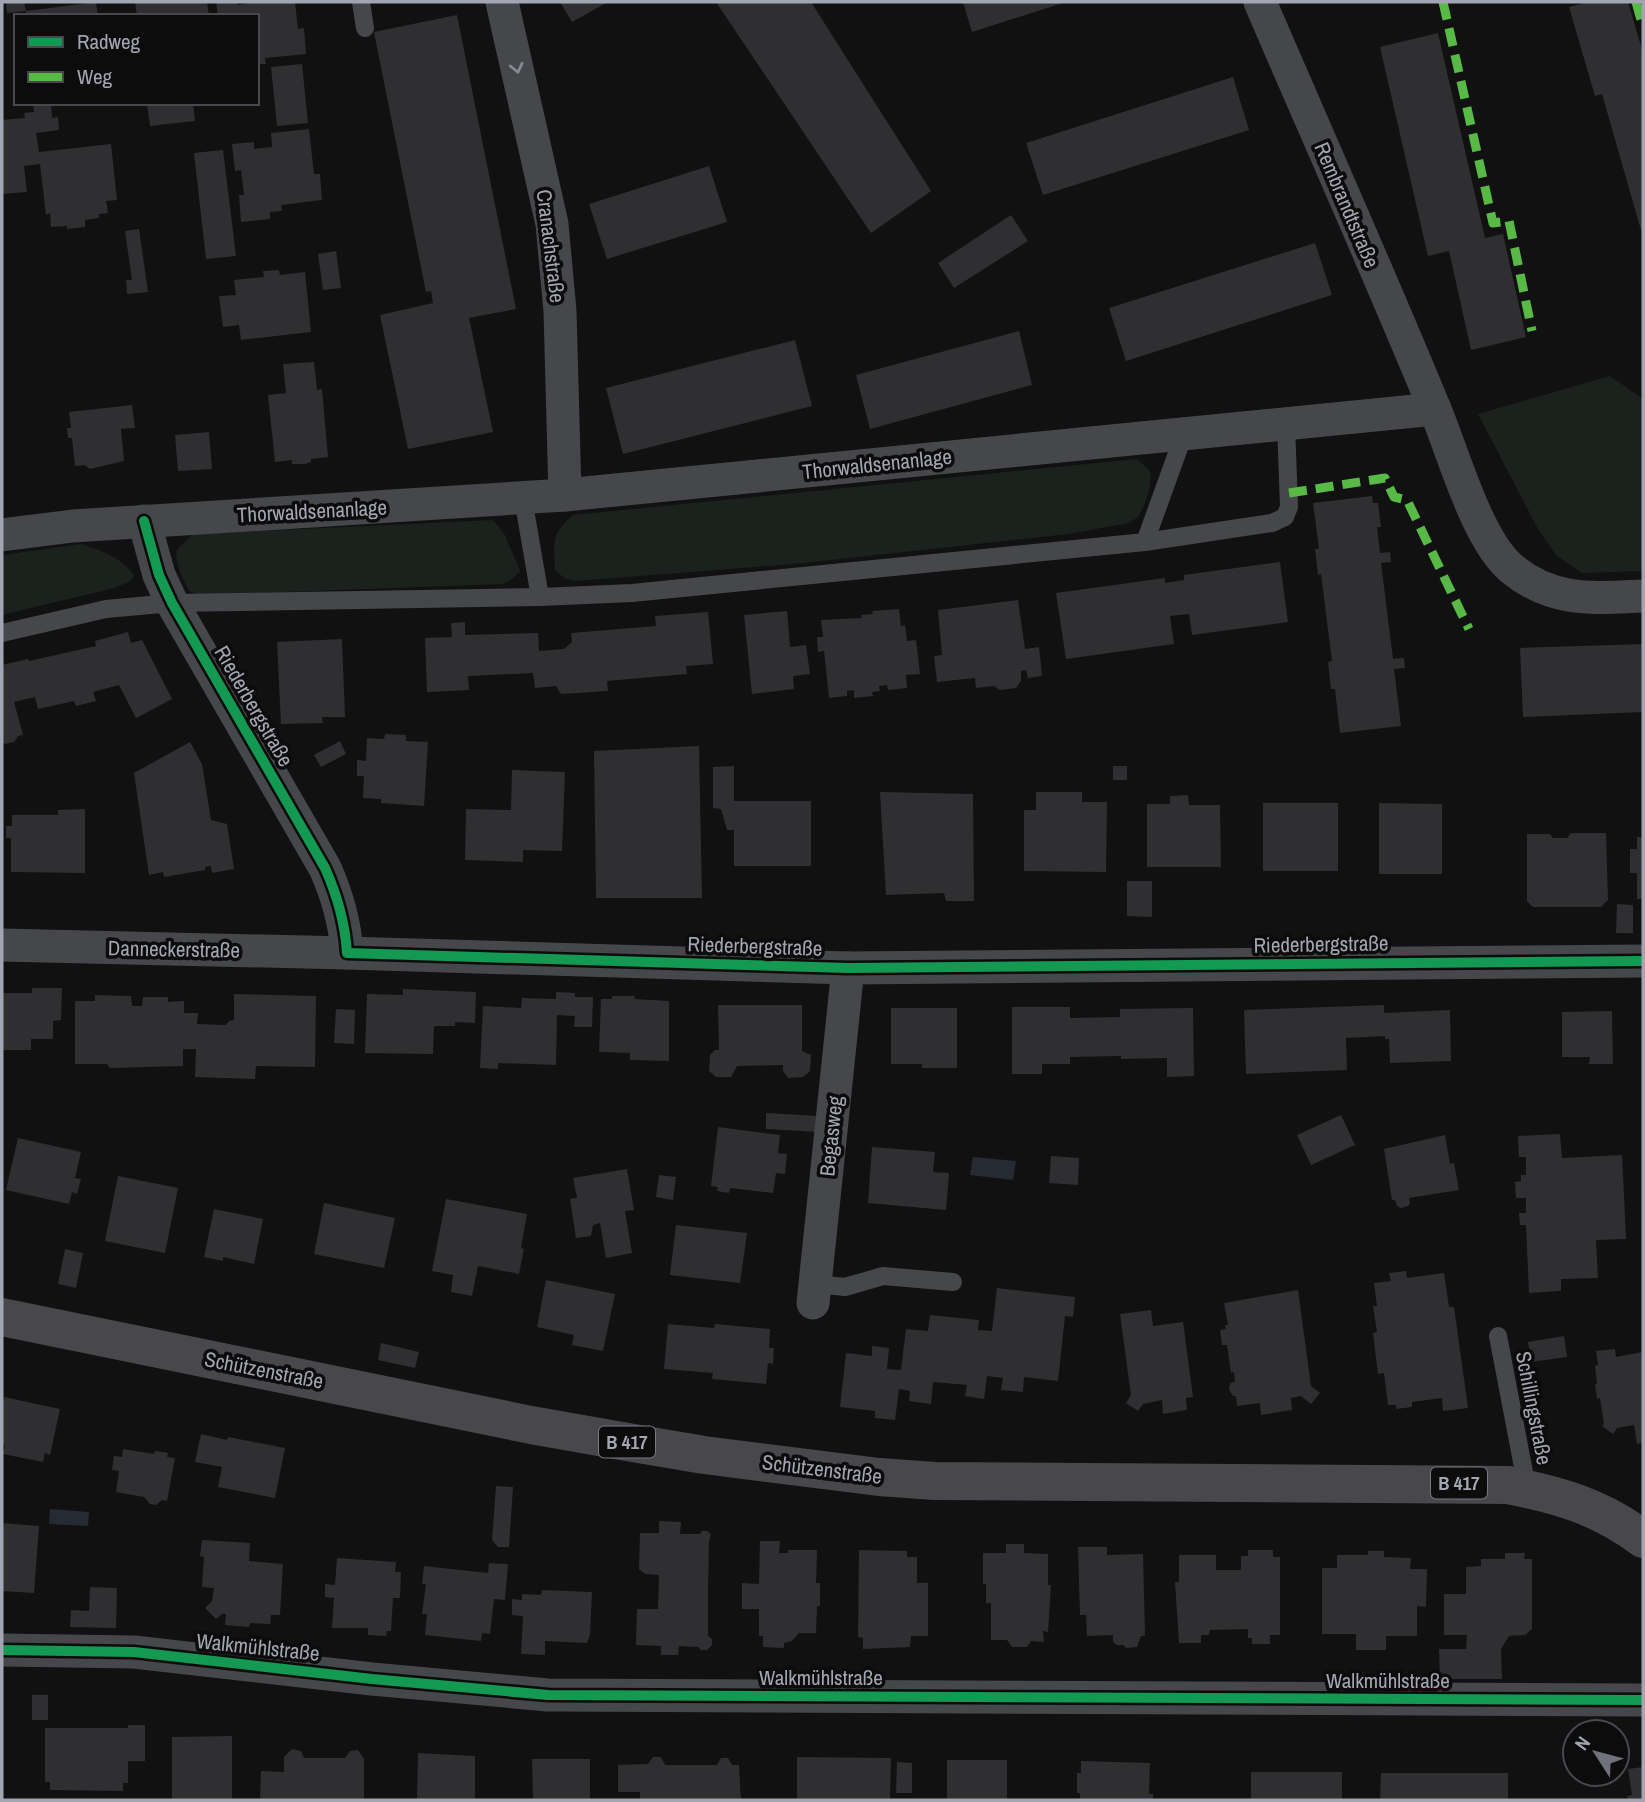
<svg xmlns="http://www.w3.org/2000/svg" width="1645" height="1802" viewBox="0 0 1645 1802" font-family="'Archivo Narrow',sans-serif">
<style>
.green{fill:#1b221d}
.water{fill:#262a32}
.building{fill:#2f2f31}
.lines{fill:none;stroke-linecap:round;stroke-linejoin:round}
.service{stroke:#46474a;stroke-width:18}
.minor{stroke:#46474a;stroke-width:33}
.primary{stroke:#48484c;stroke-width:38}
.quiet{stroke:#58b947;stroke-width:9;stroke-dasharray:18 9;stroke-linecap:butt}
.cycleway-casing{stroke:#0c0c0d;stroke-width:15}
.cycleway{stroke:#139951;stroke-width:10}
.oneway{stroke:#878993}
.labels{text-anchor:middle;dominant-baseline:central;stroke-width:7;stroke-linejoin:round;paint-order:stroke}
.shield{fill:#0c0c0d;stroke:#767780;stroke-width:2}
.shield-label{font-size:19px;font-weight:bold;fill:#a3a5b2}
.street-label{font-size:21px;fill:#a3a5b2;stroke:#0c0c0d}
</style>
<rect width="100%" height="100%" fill="#111112"/>
<!-- green -->
<g class="green">
<path d="M1610,376L1643,399V571L1582,573L1557,556L1538,529L1478,414Z"/>
<path d="M1137,459L1151,472L1149,491L1144,506L1138,517L1129,523L1068,534L794,564L576,581L564,578L555,570C554,543 551,533 573,515Z"/>
<path d="M493,520L505,535L520,571L512,579L503,584L199,595L189,591L181,575L176,559L177,550L193,534Z"/>
<path d="M81,544C103,551 120,557 134,575L131,581L114,588L2,615V555Z"/>
</g>
<!-- water -->
<g class="water">
<path d="M973,1157L1016,1161L1013,1180L970,1175Z"/>
<path d="M50,1509L89,1512L88,1526L49,1524Z"/>
</g>
<!-- building -->
<g class="building">
<path d="M6,2H24L26,11L7,13Z"/>
<path d="M96,2L98,16H26V11Z"/>
<path d="M135,2H207L209,16H137Z"/>
<path d="M216,2H238V5L254,2H295L298,29L304,28L306,54L265,58L266,64H257V16H218Z"/>
<path d="M560,2H608L572,22Z"/>
<path d="M716,2H811L931,191L871,233Z"/>
<path d="M963,2H1066L972,32Z"/>
<path d="M1588,2H1628L1643,53V237L1602,94L1595,96L1569,7Z"/>
<path d="M457,15L516,309L469,318L493,432L408,449L380,315L433,303L431,291L426,292L374,32Z"/>
<path d="M1438,33L1485,238L1503,234L1526,337L1471,350L1449,251L1428,256L1380,47Z"/>
<path d="M302,64L308,123L277,126L271,67Z"/>
<path d="M1233,77L1249,130L1043,195L1026,143Z"/>
<path d="M33,103H51L52,118L58,117L59,130L36,133L39,152L111,144L117,200L106,201L108,213L99,214V218L85,220V227L67,229V226L51,227L50,213L46,215L40,164L24,166L27,192L2,194V120L25,118L24,113L34,112Z"/>
<path d="M147,103H193L195,121L150,126Z"/>
<path d="M309,129L314,174H320L322,200L281,205L282,211L270,212V219L241,222L239,195H244L241,170L235,171L232,144L254,142V149L272,147L271,133Z"/>
<path d="M223,150L236,256L206,259L194,153Z"/>
<path d="M709,166L727,222L607,259L589,204Z"/>
<path d="M1011,215L1028,241L954,288L938,263Z"/>
<path d="M139,229L148,292L127,294L126,280H132L125,231Z"/>
<path d="M1315,243L1332,295L1126,361L1109,308Z"/>
<path d="M336,251L341,288L323,290L318,254Z"/>
<path d="M279,270L280,275L305,272L311,332L241,340L239,325L223,327L219,296L236,295L234,280L264,277L263,271Z"/>
<path d="M1019,331L1032,385L870,429L856,375Z"/>
<path d="M795,340L812,406L623,454L606,388Z"/>
<path d="M314,362L317,390L322,389L328,457L311,459V462L305,464H292V460L275,462L268,395L286,393L283,364Z"/>
<path d="M132,405L135,428L121,429L124,461L90,469L85,465L75,466L72,438H68L67,428H71L69,412Z"/>
<path d="M209,432L212,469L178,471L175,435Z"/>
<path d="M1372,496L1373,503H1378L1381,527H1377L1380,553L1390,552L1391,562L1381,563L1393,659L1404,658L1405,668L1394,669L1401,726L1340,733L1335,689H1331L1328,662L1332,661L1321,574L1318,575L1315,549H1319L1313,503Z"/>
<path d="M1280,562L1288,622L1192,635L1189,614L1170,616L1174,644L1066,659L1056,593L1165,578V583L1184,580V575Z"/>
<path d="M1018,600L1025,649L1039,647L1042,676L1028,678L1026,670L1021,671V681L1016,688L1000,690L994,686L976,688L975,678L937,682L934,656L942,655L938,610Z"/>
<path d="M899,609L901,626L905,625L907,641L916,640L920,674L906,675L907,688L888,690L887,685L879,686L880,691L872,692L873,696L854,698V690L847,691V696L829,698L824,651L818,652L817,637H823L821,620L862,618L861,615L873,614L872,611Z"/>
<path d="M787,611L790,647L806,645L810,674L793,676L794,689L752,694L744,615Z"/>
<path d="M708,612L713,664L686,666L687,674L607,681L608,691L561,694L556,686L535,688L533,673L468,676L469,690L427,692L425,638L452,637L451,623L465,622V635L538,633L539,651L564,649L572,642L571,633L656,626L655,616Z"/>
<path d="M128,632L131,643L142,640L172,699L136,718L119,685L93,692L96,701L76,706L74,701L38,709L35,697L14,702L23,735L18,736L14,742L5,744L2,741V665L28,659L29,661L96,646L95,641Z"/>
<path d="M342,639L345,717H322L323,723L281,724L277,642Z"/>
<path d="M1643,644V712L1523,717L1520,648Z"/>
<path d="M385,734L406,735V741L428,742L424,806L381,803V799L363,798L364,776H357V760L366,761L367,738L384,739Z"/>
<path d="M340,741L346,754L321,767L314,755Z"/>
<path d="M190,742L202,764L211,820L227,824L234,869L212,873L211,866L205,867V870L164,877L163,872L149,875L134,773Z"/>
<path d="M699,746L702,898H596L594,751Z"/>
<path d="M734,766V801H811V866H734V830H727L721,809L713,808V767Z"/>
<rect x="1113" y="766" width="14" height="14"/>
<path d="M512,770L565,772L562,851L523,850V862L465,860L466,809L511,810Z"/>
<path d="M880,792L973,794L974,901H946L944,893L886,895Z"/>
<path d="M1036,792H1082V802H1107L1106,872L1024,871V810H1036Z"/>
<path d="M1188,795L1189,805H1220L1221,867H1147V804H1170V796Z"/>
<rect x="1263" y="803" width="75" height="68"/>
<path d="M1379,803L1442,804V874H1379Z"/>
<path d="M85,809V873L11,872V838H6V826H12V815H58V810Z"/>
<path d="M1571,833H1606L1608,900L1601,907H1533L1527,901V834H1550L1553,838H1567Z"/>
<path d="M1637,837H1643V899H1637V873H1630V849H1637Z"/>
<path d="M1127,881H1152V917L1127,916Z"/>
<path d="M1617,904L1633,905V933H1616Z"/>
<path d="M32,988H62L61,1020L53,1021V1039H31V1050H2V993H32Z"/>
<path d="M403,989L476,992L475,1023L455,1022V1026H434L433,1054L365,1053L367,994L403,995Z"/>
<path d="M556,992L575,993V997H593L592,1027H574L575,1016L557,1015L556,1065L498,1063V1069L480,1068L483,1006L521,1008L522,998L556,999Z"/>
<path d="M234,994L316,996L315,1067L256,1066L255,1079L195,1077L196,1049H183V1066L110,1068L107,1064H75V1001H95V995L131,996L132,1006H142L143,997H168V1002L184,1001V1013H198L197,1024L226,1025L229,1021L234,1020Z"/>
<path d="M612,996H635L634,999L669,1001V1061L630,1060V1053L599,1052L601,999H612Z"/>
<path d="M718,1005H802V1051L811,1055L810,1071L803,1077L788,1078L783,1071V1065L737,1066L731,1077H716L709,1071L710,1055L715,1050H719Z"/>
<path d="M1384,1005V1013L1450,1010L1451,1061L1390,1063L1389,1039H1385V1036L1346,1038L1347,1070L1246,1074L1244,1010Z"/>
<path d="M1012,1007H1070V1018L1120,1017V1009L1193,1008L1194,1076L1167,1077V1058L1121,1059V1056L1070,1057V1064H1042V1074H1012Z"/>
<path d="M891,1008H957V1068H922V1064H891Z"/>
<path d="M336,1009L355,1010L354,1044L334,1043Z"/>
<path d="M1612,1011L1613,1064H1589L1590,1057H1562V1012Z"/>
<path d="M766,1113L820,1116L819,1132L766,1129Z"/>
<path d="M1341,1115L1355,1145L1311,1165L1297,1135Z"/>
<path d="M718,1127L780,1135L778,1153L787,1154L785,1174L776,1173L773,1193L730,1188L729,1193L717,1191L718,1187L711,1186Z"/>
<path d="M1560,1134L1562,1158L1622,1155L1626,1239L1596,1240L1598,1278L1561,1279V1291L1529,1293L1526,1225H1520L1519,1213H1526V1198H1516L1515,1182L1521,1181V1175H1526V1157H1519L1518,1136Z"/>
<path d="M1445,1135L1450,1164L1454,1163L1459,1190L1409,1198L1410,1203L1408,1206L1401,1208L1397,1206L1395,1200H1392L1384,1149Z"/>
<path d="M18,1138L81,1152L75,1178L81,1179L77,1194L72,1192L69,1204L6,1190Z"/>
<path d="M872,1147L935,1152L933,1172L949,1173L946,1210L868,1203Z"/>
<path d="M1051,1156L1079,1158L1078,1185L1049,1183Z"/>
<path d="M627,1169L634,1210L625,1211L632,1253L606,1258L600,1223L593,1225L591,1236L576,1238L570,1199L577,1198L573,1178Z"/>
<path d="M659,1175L676,1177L673,1200L656,1197Z"/>
<path d="M118,1176L178,1188L165,1253L105,1241Z"/>
<path d="M446,1199L527,1214L521,1248L524,1249L519,1274L478,1266L472,1296L451,1292L453,1275L432,1271Z"/>
<path d="M324,1203L395,1218L384,1268L314,1254Z"/>
<path d="M214,1209L263,1219L254,1264L223,1257V1261L204,1257Z"/>
<path d="M676,1225L747,1233L740,1283L670,1275Z"/>
<path d="M65,1249L83,1253L76,1288L58,1284Z"/>
<path d="M1406,1271L1407,1278L1444,1273L1449,1307H1454L1468,1408L1443,1411L1442,1398L1412,1402V1407L1396,1409V1405H1388L1384,1373L1378,1374L1373,1333L1377,1332L1373,1306H1377L1374,1283L1391,1281L1389,1273Z"/>
<path d="M546,1280L615,1294L603,1351L572,1345L574,1335L537,1327Z"/>
<path d="M997,1288L1075,1297L1073,1317L1065,1316L1058,1381L1024,1377L1023,1392L1001,1390L1003,1378L987,1376L984,1399L965,1396L967,1385L933,1382L931,1404L909,1401L910,1391L899,1389L895,1420L875,1418V1411L840,1407L846,1353L872,1356V1346L889,1348L887,1369L901,1370L906,1329L928,1331L930,1315L979,1320L978,1330L992,1331Z"/>
<path d="M1298,1290L1311,1386L1320,1393L1311,1404L1301,1396L1291,1398L1292,1410L1261,1415L1260,1403L1237,1406L1236,1396H1233L1229,1390L1230,1383L1235,1382L1234,1372L1231,1373L1227,1345H1222L1220,1330L1226,1329L1225,1325H1228L1224,1303Z"/>
<path d="M1151,1310L1153,1326L1183,1322L1193,1397L1186,1398L1187,1410L1163,1414L1162,1400L1143,1404L1138,1411L1126,1403L1131,1395L1120,1314Z"/>
<path d="M668,1324L714,1328L715,1324L770,1329L769,1348H774L773,1364L768,1363L766,1384L712,1379L713,1373L664,1369Z"/>
<path d="M1564,1336L1567,1357L1531,1362L1528,1342Z"/>
<path d="M381,1343L419,1352L415,1368L378,1360Z"/>
<path d="M1615,1349L1616,1357L1643,1352V1443L1637,1444L1634,1425L1617,1428L1613,1434L1602,1426L1604,1424L1600,1398L1597,1399L1595,1384H1597L1595,1366L1598,1365L1596,1351Z"/>
<path d="M4,1397L60,1409L50,1455L45,1453L43,1462L3,1454L5,1445H2V1410Z"/>
<path d="M201,1434L227,1440L228,1437L285,1448L275,1498L218,1487L222,1467L195,1462Z"/>
<path d="M123,1449L154,1454L155,1451L168,1453L167,1457L175,1458L167,1501L162,1500L156,1505L150,1504L144,1497L116,1492L119,1471L112,1470L114,1456L122,1457Z"/>
<path d="M496,1486L513,1487L509,1547H498L492,1540Z"/>
<path d="M659,1521L681,1522L680,1534H700L702,1531H707L711,1534L709,1542L708,1590V1636L712,1639V1645L707,1650H701L698,1647L679,1646L678,1655H661V1646L636,1645L637,1609H658L659,1575L645,1574L639,1569L640,1533H659Z"/>
<path d="M2,1523L39,1526L34,1593L2,1591Z"/>
<path d="M202,1540L250,1543L249,1561L283,1564L280,1615H271L270,1624L250,1623L249,1627L225,1625L226,1614H222L216,1619L205,1608L212,1601L214,1588L202,1587L204,1557L200,1556Z"/>
<path d="M760,1541H780L779,1553H788V1550H817L816,1583H820V1606H817L816,1633H799L792,1641L784,1643V1648L763,1647V1636H759V1609H742V1583L759,1584Z"/>
<path d="M1006,1544H1024V1553L1048,1554V1585H1051L1048,1632L1043,1631L1044,1642L1031,1641L1027,1647H1012L1007,1640H991V1603H986V1584H983V1553H1006Z"/>
<path d="M1078,1547H1107V1555L1143,1554L1145,1636H1141L1137,1647L1126,1648L1123,1645H1117L1113,1642V1635L1087,1636L1086,1615H1080Z"/>
<path d="M859,1550L907,1551V1557H917V1583H928V1636H911L910,1647L863,1649V1638L858,1637Z"/>
<path d="M1248,1550H1273V1557H1280V1635H1270V1644H1252V1638H1248V1629L1210,1630L1209,1635H1201V1643H1179L1175,1582H1179V1555H1216V1570H1241V1556H1248Z"/>
<path d="M1368,1551H1384V1557L1411,1558L1410,1569H1427L1426,1607L1417,1606V1636H1386V1650H1356V1634H1322V1568H1337V1555H1368Z"/>
<path d="M1505,1553H1525L1524,1559H1532V1629L1525,1635L1509,1636L1501,1649L1502,1679H1440L1439,1649H1466L1467,1635H1444V1594H1466V1567L1481,1566V1559H1505Z"/>
<path d="M337,1558L396,1562L395,1572H401L400,1598H393L391,1631H387L386,1636L368,1635V1628H332L334,1598L325,1597V1584L335,1585Z"/>
<path d="M489,1563L508,1564L505,1600L494,1599L490,1634L482,1633L481,1641L425,1635L427,1614H422L426,1584H422L424,1566L488,1573Z"/>
<path d="M90,1587L117,1588L116,1628L70,1627L71,1610L89,1611Z"/>
<path d="M542,1590L592,1592L590,1635L587,1643L545,1641V1655L521,1654L523,1616L512,1615V1599L522,1600V1594L541,1595Z"/>
<rect x="32" y="1695" width="16" height="25"/>
<path d="M128,1725H145V1761H128V1783H123V1791L50,1790V1782H45V1728H128Z"/>
<path d="M232,1736V1800H172V1737Z"/>
<path d="M292,1749L301,1751L304,1758H345L350,1751L358,1750L364,1759V1800H260L261,1771L284,1772V1757Z"/>
<path d="M418,1753L475,1756V1800H417Z"/>
<path d="M653,1757H661L665,1765H717L721,1758H728L732,1765H739L741,1800H640V1792H618V1765L648,1764Z"/>
<path d="M797,1757L891,1758L890,1800H797Z"/>
<path d="M532,1759H590V1800H533Z"/>
<rect x="947" y="1760" width="60" height="40"/>
<path d="M1081,1761L1150,1763L1149,1794H1153V1800H1080V1793H1077V1773H1081Z"/>
<path d="M897,1762L912,1763V1793H896Z"/>
<path d="M1643,1767V1800H1628L1627,1796L1632,1795L1628,1769Z"/>
<rect x="1251" y="1772" width="91" height="28"/>
<path d="M1381,1773H1508V1800H1380Z"/>
</g>
<g class="lines">
<!-- service -->
<g class="service">
<path d="M361,2L365,28"/>
<path d="M523,498L540,597L632,593L1145,542L1184,434"/>
<path d="M1145,542L1272,523L1285,517L1289,507L1286,424"/>
<path d="M2,633L106,609L172,603L540,597"/>
<path d="M815,1284L845,1287L883,1276L953,1282"/>
<path d="M1498,1336L1527,1488"/>
</g>
<!-- minor -->
<g class="minor">
<path d="M502,2L552,224L560,311L565,495"/>
<path d="M1260,2C1318,137 1378,271 1434,407C1453,451 1476,539 1512,569C1554,603 1593,598 1643,596"/>
<path d="M144,521L159,575L172,603L325,868C338,897 345,922 347,953L848,968L1643,961"/>
<path d="M2,535L73,526L565,495L1435,409"/>
<path d="M2,945L347,953"/>
<path d="M813,1303L848,968"/>
<path d="M2,1650L134,1652L372,1679L548,1695L1643,1700"/>
</g>
<!-- primary -->
<path class="primary" d="M2,1317L531,1425L633,1443L704,1455L879,1477L935,1481L1508,1485C1559,1495 1601,1507 1643,1539"/>
<!-- quiet -->
<g class="quiet">
<path d="M1443,2L1493,223L1509,221L1532,331"/>
<path d="M1636,2L1643,27"/>
<path d="M1289,493L1385,478L1394,497L1407,500L1469,629"/>
</g>
<defs>
<g id="cycleway">
<path d="M144,521L159,575L172,603L325,868C338,897 345,922 347,953L848,968L1643,961"/>
<path d="M2,1650L134,1652L372,1679L548,1695L1643,1700"/>
</g>
</defs>
<!-- cycleway casing -->
<use href="#cycleway" class="cycleway-casing"/>
<!-- cycleway -->
<use href="#cycleway" class="cycleway"/>
</g>
<!-- one-way arrows -->
<defs><path id="oneway-chevron" d="M-2-3.5L2.5 0L-2 3.5" fill="none" stroke-width="1.6" stroke-linecap="round" stroke-linejoin="round" transform="scale(1.75)"/></defs>
<use class="oneway" href="#oneway-chevron" transform="translate(517 68) rotate(77)"/>
<g class="labels">
<!-- shield labels -->
<g class="shield">
<rect x="599" y="1426.5" width="56" height="31" rx="5"/>
<rect x="1431" y="1467.5" width="56" height="31" rx="5"/>
</g>
<g class="shield-label">
<text x="627" y="1442">B 417</text>
<text x="1459" y="1483">B 417</text>
</g>
<!-- street labels -->
<g class="street-label">
<text transform="translate(1347 205) rotate(67)">Rembrandtstraße</text>
<text transform="translate(551 246) rotate(83)">Cranachstraße</text>
<text transform="translate(877 464) rotate(-6)">Thorwaldsenanlage</text>
<text transform="translate(312 511) rotate(-3)">Thorwaldsenanlage</text>
<text transform="translate(254 706) rotate(60)">Riederbergstraße</text>
<text transform="translate(1321 944) rotate(-1)">Riederbergstraße</text>
<text transform="translate(755 946) rotate(2)">Riederbergstraße</text>
<text transform="translate(174 949) rotate(1)">Danneckerstraße</text>
<text transform="translate(831 1136) rotate(-84)">Begasweg</text>
<text transform="translate(264 1370) rotate(11)">Schützenstraße</text>
<text transform="translate(1534 1408) rotate(79)">Schillingstraße</text>
<text transform="translate(822 1469) rotate(7)">Schützenstraße</text>
<text transform="translate(258 1647) rotate(6)">Walkmühlstraße</text>
<text x="821" y="1677">Walkmühlstraße</text>
<text x="1388" y="1680">Walkmühlstraße</text>
</g>
</g>
<!-- border -->
<rect width="1645" height="1802" fill="none" stroke="#a3a5b2" stroke-width="7"/>
<!-- legend -->
<rect x="14" y="14" width="245" height="91" fill="#0c0c0d" stroke="#48494f" stroke-width="2"/>
<rect x="28" y="37" width="35" height="10" fill="#139951" stroke="#48494f" stroke-width="2"/>
<text x="77" y="49" font-size="21" fill="#a3a5b2">Radweg</text>
<rect x="28" y="72" width="35" height="10" fill="#58b947" stroke="#48494f" stroke-width="2"/>
<text x="77" y="84" font-size="21" fill="#a3a5b2">Weg</text>
<!-- north arrow -->
<g transform="translate(1596 1753) rotate(306)"><circle r="33" fill="#0c0c0d" stroke="#48494f" stroke-width="2"/>
<path d="M0-5L12 26L0 18L-12 26Z" fill="#70717a"/>
<text y="-10" font-size="19" font-weight="bold" text-anchor="middle" fill="#a3a5b2">N</text>
</g>
</svg>
